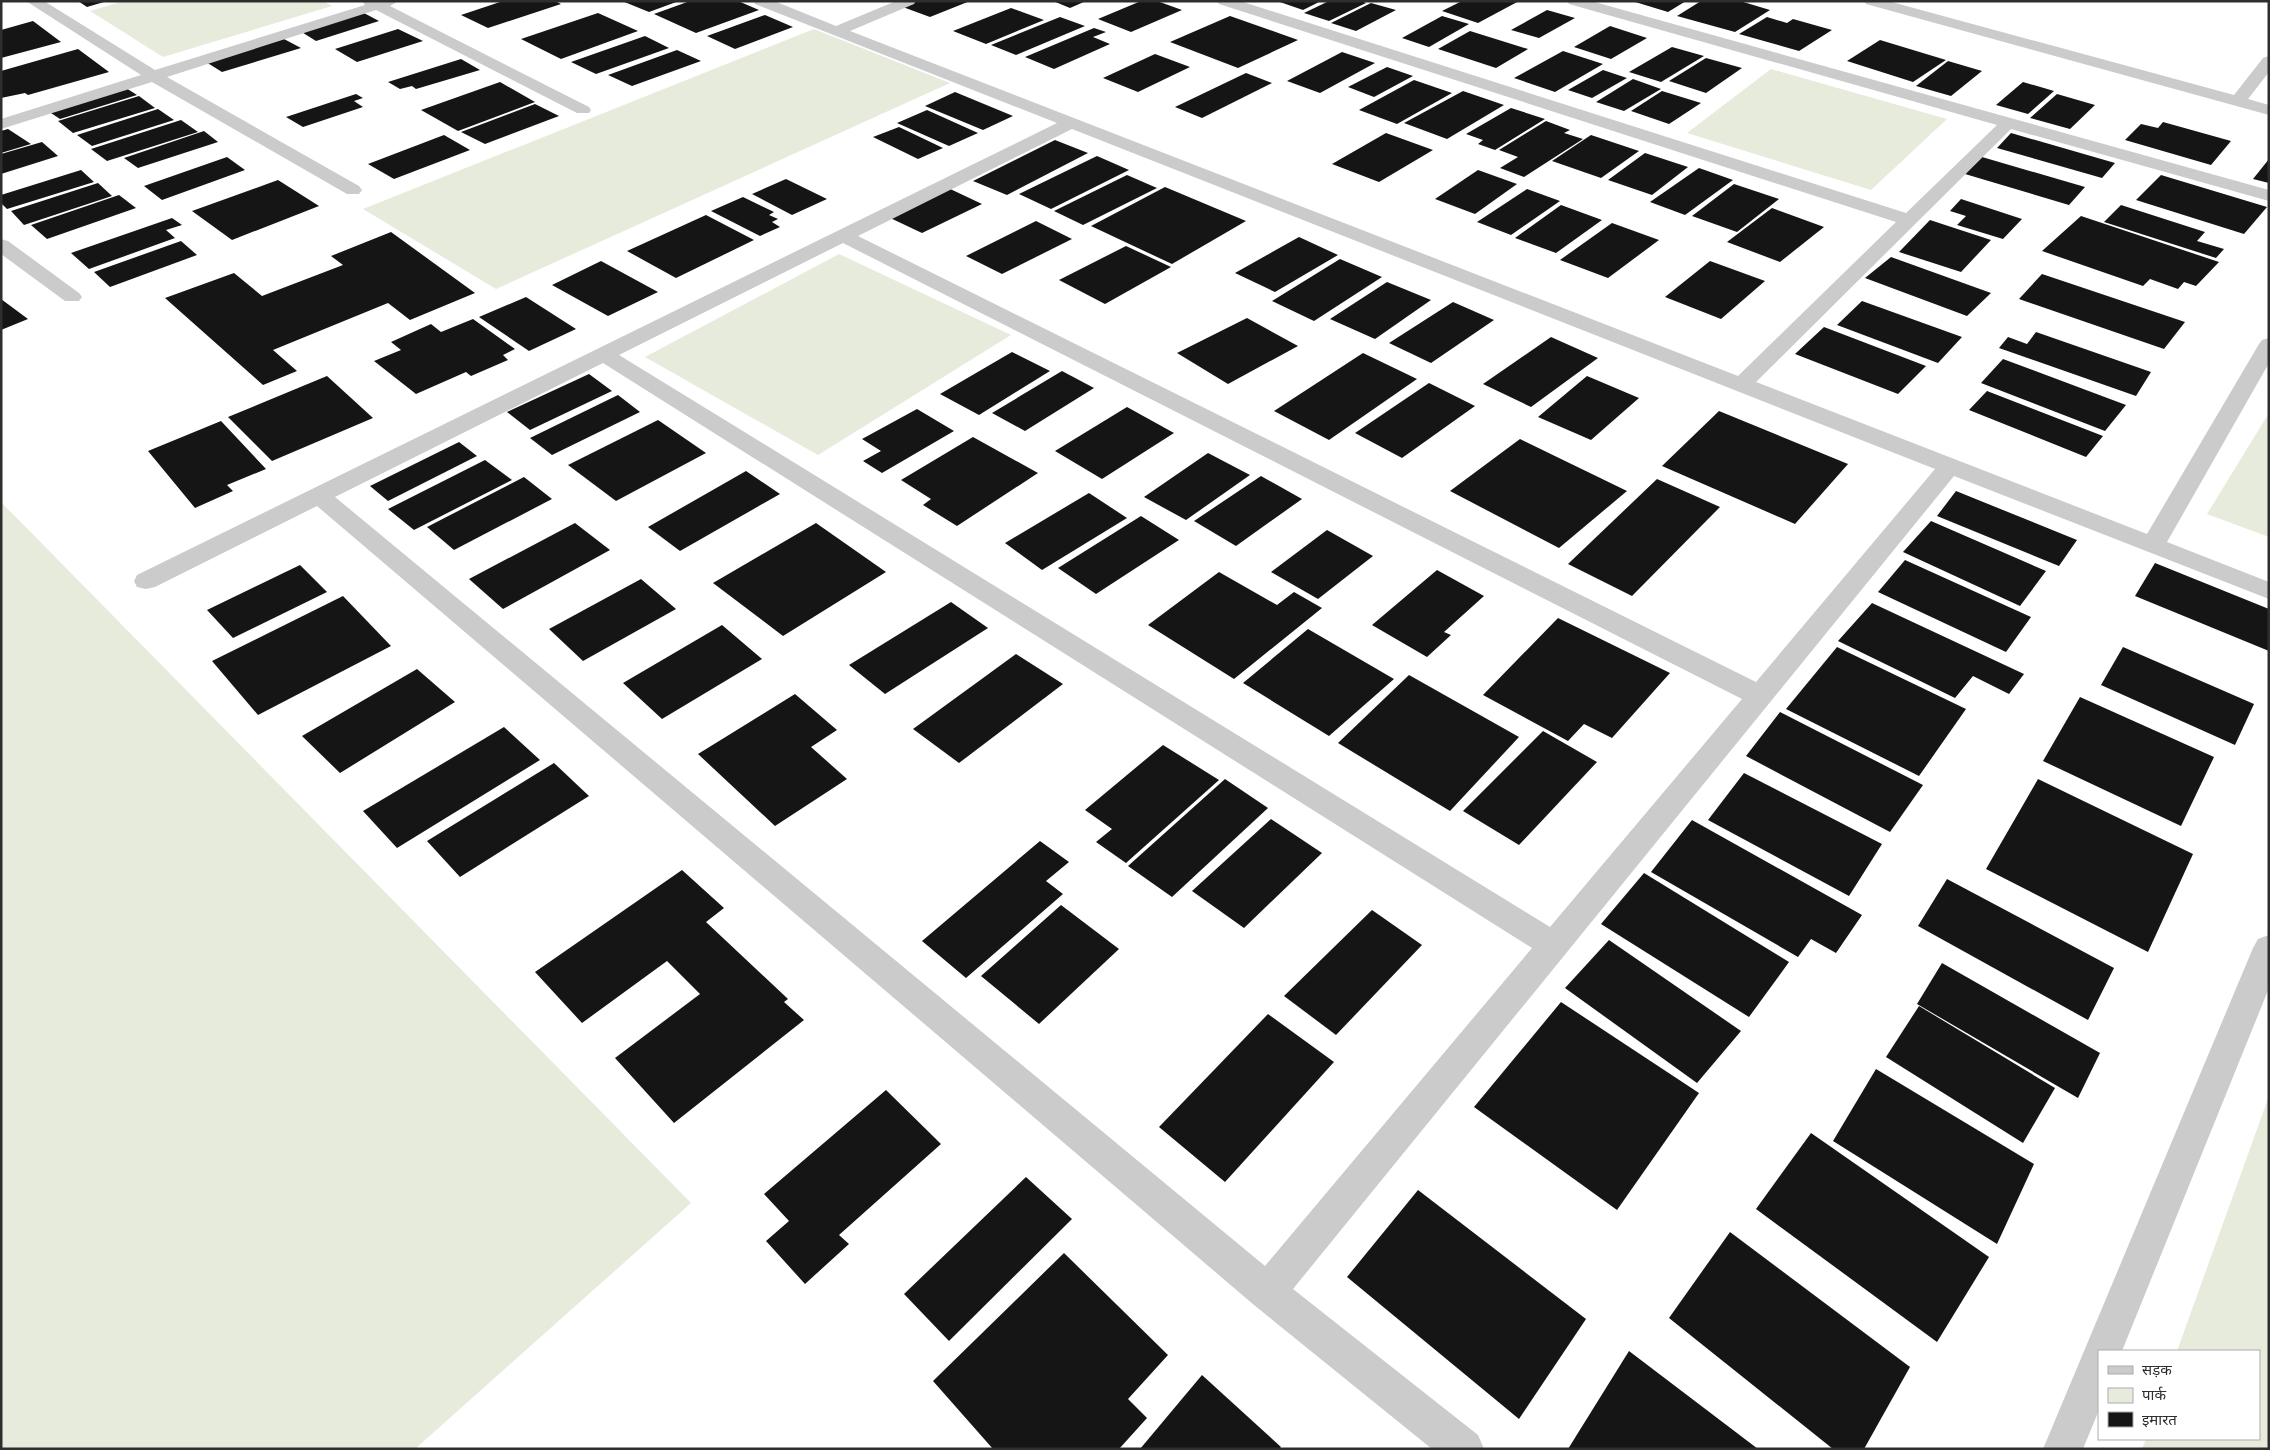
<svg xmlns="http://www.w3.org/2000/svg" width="2270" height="1450" viewBox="0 0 2270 1450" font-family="'Fira Sans','Noto Sans Devanagari',sans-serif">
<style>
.green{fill:#e6ebdc}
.building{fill:#151515}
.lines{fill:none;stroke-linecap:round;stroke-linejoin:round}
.minor{fill:#cbcbcb;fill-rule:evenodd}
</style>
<rect width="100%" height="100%" fill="#fff"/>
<!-- green -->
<g class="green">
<path d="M124,1H323L332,6L163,57L90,11Z"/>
<path d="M814,29L950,83L496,289L363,209Z"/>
<path d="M1771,69L1947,119L1871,190L1687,133Z"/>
<path d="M839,254L1011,335L818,455L645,357Z"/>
<path d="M2269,413V537L2207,514Z"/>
<path d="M1,502L691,1203L415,1449H1Z"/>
<path d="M2269,1096V1449H2142L2146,1439H2259V1351H2177Z"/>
</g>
<!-- building -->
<g class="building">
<path d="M78,1H104V2L87,7Z"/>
<path d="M503,1H555L561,4L488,28L461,15Z"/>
<path d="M622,1H679L649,12Z"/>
<path d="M690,1H738L759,10L696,33L654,14Z"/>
<path d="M913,1H970L930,17L900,6Z"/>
<path d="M1053,1H1086L1070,8Z"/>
<path d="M1141,1H1157L1182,10L1131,32L1098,19Z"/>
<path d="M1277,1H1321L1303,10Z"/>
<path d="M1329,1H1362L1366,3L1329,21L1304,13Z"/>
<path d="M1462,1H1519L1478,23L1442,11Z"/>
<path d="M1632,1H1686L1668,12Z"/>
<path d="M1701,1H1740L1770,10L1735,32L1677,16Z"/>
<path d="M1371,3L1396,10L1356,31L1331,23Z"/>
<path d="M1011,8L1044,20L986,44L953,31Z"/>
<path d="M1547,10L1575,18L1539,38L1511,30Z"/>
<path d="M362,12L379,21L316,41L300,31Z"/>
<path d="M598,13L638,31L561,59L521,39Z"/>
<path d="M765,15L793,27L735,49L707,36Z"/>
<path d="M1230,16L1298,40L1238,68L1170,42Z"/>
<path d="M1442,16L1469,24L1429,47L1402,38Z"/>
<path d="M1060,17L1085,26L1016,55L991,45Z"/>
<path d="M1767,17L1787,23L1793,19L1832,30L1799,51L1739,34Z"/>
<path d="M33,21L61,42L1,58V30Z"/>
<path d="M1610,26L1647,38L1611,59L1574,47Z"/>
<path d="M1094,28L1106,32L1093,37L1110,44L1054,69L1025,57Z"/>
<path d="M398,29L423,41L357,62L335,49Z"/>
<path d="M1470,31L1528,49L1496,68L1438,49Z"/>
<path d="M645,36L669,48L596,74L571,62Z"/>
<path d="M284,39L301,48L222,72L206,62Z"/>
<path d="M1880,40L1946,60L1913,82L1847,61Z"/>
<path d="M1672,47L1704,56L1661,82L1629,72Z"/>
<path d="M78,49L109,72L28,95L25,93L1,98V71Z"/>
<path d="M677,50L701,61L632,86L608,75Z"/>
<path d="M1563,51L1603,64L1555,92L1514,78Z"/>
<path d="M1342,52L1375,63L1320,93L1287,81Z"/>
<path d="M1155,54L1190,67L1138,92L1103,78Z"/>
<path d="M1706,58L1742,68L1706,93L1669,81Z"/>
<path d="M461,59L480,70L416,89L412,86L400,89L388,82Z"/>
<path d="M1948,61L1982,71L1951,96L1916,86Z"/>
<path d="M1387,67L1413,76L1374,97L1348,87Z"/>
<path d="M1603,70L1627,78L1592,98L1568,90Z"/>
<path d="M1246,73L1272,83L1202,118L1175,107Z"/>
<path d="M1633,79L1661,89L1624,111L1596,102Z"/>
<path d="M1414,80L1452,93L1397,124L1359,110Z"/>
<path d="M500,82L535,102L458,131L421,110Z"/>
<path d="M2023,82L2054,91L2028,114L1996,105Z"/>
<path d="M126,88L137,95L60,119L48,111Z"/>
<path d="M1463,91L1504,105L1447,139L1404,123Z"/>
<path d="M1662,91L1701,103L1669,124L1631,111Z"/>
<path d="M955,92L1013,116L983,130L925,106Z"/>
<path d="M356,94L363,98L354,101L363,107L303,127L286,117Z"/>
<path d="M2057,94L2095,105L2070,129L2030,118Z"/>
<path d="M139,96L155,108L73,133L58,121Z"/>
<path d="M535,104L559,116L485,144L461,132Z"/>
<path d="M1511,108L1545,119L1495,150L1478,144L1483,140L1466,134Z"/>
<path d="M158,109L174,120L92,146L77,135Z"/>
<path d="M927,110L978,133L949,146L897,123Z"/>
<path d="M181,120L198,132L107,161L91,149Z"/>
<path d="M1546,121L1570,130L1564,133L1583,139L1524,177L1500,168L1518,157L1499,150Z"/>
<path d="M2163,122L2231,141L2211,165L2125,140L2141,124L2158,128Z"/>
<path d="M899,127L943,148L918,159L873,137Z"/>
<path d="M8,129L31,144L1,153V131Z"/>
<path d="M204,131L218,142L138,168L124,158Z"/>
<path d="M1386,133L1433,150L1379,182L1332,164Z"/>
<path d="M2011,133L2115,163L2102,178L1997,148Z"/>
<path d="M444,135L470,150L394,179L368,164Z"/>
<path d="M1591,135L1639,151L1601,178L1552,161Z"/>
<path d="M1055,140L1088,153L1007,195L973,181Z"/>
<path d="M42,142L58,156L1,174V154Z"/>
<path d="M1645,153L1688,167L1652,195L1608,180Z"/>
<path d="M1097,156L1129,170L1051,209L1019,194Z"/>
<path d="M227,157L245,170L162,200L144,186Z"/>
<path d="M1982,157L2085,187L2069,205L1965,174Z"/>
<path d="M2269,159V183L2253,179Z"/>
<path d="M1699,168L1733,180L1685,215L1650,202Z"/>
<path d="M81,170L94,182L7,209L1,203V195Z"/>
<path d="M1478,170L1517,184L1475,214L1435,199Z"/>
<path d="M1127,175L1157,188L1083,225L1054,211Z"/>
<path d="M2161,175L2267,207L2244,234L2136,200Z"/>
<path d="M786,179L827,199L792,215L752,194Z"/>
<path d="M278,180L319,206L232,240L192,211Z"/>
<path d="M98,183L112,196L24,225L11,211Z"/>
<path d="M1734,184L1779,199L1737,232L1692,216Z"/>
<path d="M946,187L982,204L922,233L886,216Z"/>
<path d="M1165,187L1246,221L1172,264L1091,226Z"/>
<path d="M1527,189L1560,201L1511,235L1477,222Z"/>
<path d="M119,195L136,208L47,239L31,225Z"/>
<path d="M743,197L774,212L769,215L778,219L772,222L780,227L760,236L711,211Z"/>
<path d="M1961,199L2022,219L2003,239L1957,225L1966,216L1950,211Z"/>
<path d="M1561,205L1602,220L1556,253L1515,238Z"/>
<path d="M2121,205L2205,232L2197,241L2224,249L2216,258L2104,222Z"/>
<path d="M1772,208L1824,227L1780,262L1727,242Z"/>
<path d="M706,215L754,240L676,278L627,251Z"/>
<path d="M2081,216L2219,262L2196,286L2184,282L2178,289L2150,279L2143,286L2042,251Z"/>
<path d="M172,218L182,225L166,230L175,238L89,269L71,253Z"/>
<path d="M1930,220L1991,240L1961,272L1899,252Z"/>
<path d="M1036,221L1072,239L1002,274L966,256Z"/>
<path d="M1612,223L1659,240L1608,278L1560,260Z"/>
<path d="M391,232L475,293L410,320L388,303L273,350L297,371L263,385L165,298L234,273L262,296L343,265L331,256Z"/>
<path d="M1299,237L1338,255L1275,292L1235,273Z"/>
<path d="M181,241L197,255L110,287L94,272Z"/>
<path d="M1126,246L1171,267L1105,304L1059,280Z"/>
<path d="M1891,257L1991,293L1967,316L1865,278Z"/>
<path d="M1340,259L1382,277L1314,321L1272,301Z"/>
<path d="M601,261L658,292L608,316L552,285Z"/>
<path d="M1710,261L1765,281L1721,319L1665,297Z"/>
<path d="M2042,274L2185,322L2164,349L2019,299Z"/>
<path d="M1387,282L1431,300L1375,339L1330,319Z"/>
<path d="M526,297L576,329L529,351L479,317Z"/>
<path d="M1,299L28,319L1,330Z"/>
<path d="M1862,301L1962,337L1938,363L1837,325Z"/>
<path d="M1453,302L1494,320L1431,363L1389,343Z"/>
<path d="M1247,318L1298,346L1228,384L1177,353Z"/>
<path d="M473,319L515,349L503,355L508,360L471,376L466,372L416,394L374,361L401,350L391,342L431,324L441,332Z"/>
<path d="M1824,327L1926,366L1898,394L1795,354Z"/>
<path d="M2036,332L2151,372L2136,396L1999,348L2008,337L2027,344Z"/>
<path d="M1551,337L1598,358L1531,407L1483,384Z"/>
<path d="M1012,352L1050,371L979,415L940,394Z"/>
<path d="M1363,353L1417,379L1329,440L1274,411Z"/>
<path d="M2003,359L2126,405L2105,431L1981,383Z"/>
<path d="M1062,371L1094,388L1025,431L992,413Z"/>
<path d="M589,374L612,391L530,430L507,412Z"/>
<path d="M327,376L373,418L272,461L228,417Z"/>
<path d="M1587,376L1639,398L1591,440L1538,417Z"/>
<path d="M1429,383L1475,406L1402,458L1355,433Z"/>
<path d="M1987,391L2103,436L2086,457L1969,410Z"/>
<path d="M618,395L640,412L552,455L530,438Z"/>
<path d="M1127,407L1174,433L1102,479L1055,451Z"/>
<path d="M917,409L954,431L882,473L863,461L881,451L862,439Z"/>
<path d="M1719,411L1848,464L1795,524L1662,466Z"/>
<path d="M658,420L706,453L616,501L568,465Z"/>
<path d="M221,421L266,469L227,485L233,491L195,508L148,451Z"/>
<path d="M973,437L1038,473L957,526L923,505L931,499L901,480Z"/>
<path d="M1520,439L1627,491L1559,548L1450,491Z"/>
<path d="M459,442L477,456L388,501L370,486Z"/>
<path d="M1208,453L1250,475L1186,520L1144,497Z"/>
<path d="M485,460L512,480L414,530L388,509Z"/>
<path d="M746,471L780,494L680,551L648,527Z"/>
<path d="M1261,476L1302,499L1236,546L1194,521Z"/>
<path d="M524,477L552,499L454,550L427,527Z"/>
<path d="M1657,479L1720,507L1632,596L1568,564Z"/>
<path d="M1956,491L2077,540L2059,566L1937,516Z"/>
<path d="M1089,493L1127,518L1042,570L1005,543Z"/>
<path d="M1141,516L1179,540L1096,594L1058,568Z"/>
<path d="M1931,521L2046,571L2020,606L1903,552Z"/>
<path d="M575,523L610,550L503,609L469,579Z"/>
<path d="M816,523L886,572L783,636L713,583Z"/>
<path d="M1327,530L1373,556L1318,599L1271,572Z"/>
<path d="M1905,560L2031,617L2006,652L1878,592Z"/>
<path d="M2155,563L2269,609V651L2135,596Z"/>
<path d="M300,565L327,592L233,638L207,610Z"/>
<path d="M1437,570L1484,596L1444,632L1451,635L1427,657L1372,625Z"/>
<path d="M1219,572L1277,605L1294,592L1322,608L1234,679L1148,625Z"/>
<path d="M641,579L676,609L583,661L549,629Z"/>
<path d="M343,596L391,646L258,715L212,661Z"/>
<path d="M951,602L988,628L885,694L849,665Z"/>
<path d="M1872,603L2024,674L2009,694L1973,676L1955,698L1838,641Z"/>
<path d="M1558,618L1670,673L1612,738L1584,724L1568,741L1483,695Z"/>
<path d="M722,625L762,659L662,719L623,683Z"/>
<path d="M1308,629L1394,679L1329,736L1243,683Z"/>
<path d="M1837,647L1966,709L1919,776L1786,709Z"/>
<path d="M2123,647L2254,704L2235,745L2101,685Z"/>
<path d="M1016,654L1063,684L959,763L913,729Z"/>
<path d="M417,669L455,702L340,773L302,736Z"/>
<path d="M1409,675L1519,737L1450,811L1338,743Z"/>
<path d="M795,694L837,730L811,747L847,779L775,826L698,754Z"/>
<path d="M2080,697L2214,757L2181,826L2043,761Z"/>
<path d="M1780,712L1923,785L1890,832L1746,756Z"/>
<path d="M504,727L540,760L397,848L363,811Z"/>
<path d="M1543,731L1597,762L1519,845L1463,811Z"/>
<path d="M1163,745L1219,780L1126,863L1096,842L1112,829L1085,810Z"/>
<path d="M554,763L589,796L460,877L427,841Z"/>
<path d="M1744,773L1882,844L1849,896L1708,820Z"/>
<path d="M1225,779L1268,808L1172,897L1128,866Z"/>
<path d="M2038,779L2193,854L2148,952L1986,869Z"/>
<path d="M1271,819L1322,853L1244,928L1192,891Z"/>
<path d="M1692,820L1862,915L1836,953L1811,939L1798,957L1651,872Z"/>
<path d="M1040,841L1069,862L1046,881L1063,894L966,978L922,941Z"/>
<path d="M682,870L724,908L706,922L788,999L784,1002L804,1020L674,1123L615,1058L700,994L667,961L582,1023L535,972Z"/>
<path d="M1644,873L1789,962L1749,1017L1601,924Z"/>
<path d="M1947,879L2114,968L2088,1020L1918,926Z"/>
<path d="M1061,905L1119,949L1039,1024L981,976Z"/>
<path d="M1372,910L1422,945L1336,1035L1284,996Z"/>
<path d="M1609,940L1741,1031L1697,1083L1565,988Z"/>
<path d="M1942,963L2100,1053L2078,1098L1917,1004Z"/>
<path d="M1561,1002L1699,1093L1617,1210L1474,1107Z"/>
<path d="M1919,1006L2055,1088L2023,1143L1886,1057Z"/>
<path d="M1268,1014L1334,1062L1225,1182L1159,1127Z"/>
<path d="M1876,1069L2034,1164L1997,1244L1833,1141Z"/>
<path d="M886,1090L941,1144L839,1235L849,1244L805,1284L766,1241L789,1221L764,1194Z"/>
<path d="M1811,1133L1989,1257L1937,1342L1756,1209Z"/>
<path d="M1026,1177L1072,1219L949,1341L904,1294Z"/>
<path d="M1418,1190L1586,1319L1519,1419L1347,1277Z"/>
<path d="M1730,1232L1910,1367L1864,1449H1833L1669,1318Z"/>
<path d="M1064,1253L1168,1355L1128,1399L1147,1418L1119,1449H993L933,1381Z"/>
<path d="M1629,1351L1758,1449H1568Z"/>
<path d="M1202,1375L1281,1447L1279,1449H1140Z"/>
</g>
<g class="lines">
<!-- minor -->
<g class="minor">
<path d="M26,1H44L155,70L365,5L362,1H398L390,6L589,107L591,110L589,113H577L376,10L167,77L359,186L362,190L359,194H347L152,82L1,129V119L141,75Z"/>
<path d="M753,1H774L836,26L896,1H916L914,4L850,31L1738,376L1896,222L1219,4L1217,1H1240L1906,213L1997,125L1569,4L1567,1H1591L2269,190V201L2011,129L1756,382L2147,534L2259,344L2262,340L2269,338V363L2167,542L2269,582V599L1954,476L1293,1289L1478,1435L1484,1449H1432L1254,1305L317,506L155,587L146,589L137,587L134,581L137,575L1057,123L755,4ZM1072,129L1935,469L1756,682L858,236ZM843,243L1742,699L1550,927L619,355ZM603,363L1532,948L1265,1266L335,497Z"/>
<path d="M1864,1H1888L2234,95L2263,58L2269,56V72L2248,99L2269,105V115L1866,4Z"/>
<path d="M1,239L8,241L79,293L82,297L79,301H65L1,254Z"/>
<path d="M2269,935V988L2122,1351H2099V1410L2083,1449H2043L2253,948L2258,939Z"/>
</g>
</g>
<!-- border -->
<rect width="2270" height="1450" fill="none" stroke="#2e2e2e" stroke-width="5"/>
<!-- legend -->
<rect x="2098" y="1350" width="162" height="90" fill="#ffffff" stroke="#ababab"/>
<rect x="2108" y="1366" width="25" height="8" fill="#cbcbcb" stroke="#ababab"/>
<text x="2142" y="1375" font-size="15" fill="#2e2e2e">सड़क</text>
<rect x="2108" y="1388" width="25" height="15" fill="#e6ebdc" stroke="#ababab"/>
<text x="2142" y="1400" font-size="15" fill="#2e2e2e">पार्क</text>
<rect x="2108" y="1412" width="25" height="15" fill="#151515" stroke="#ababab"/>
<text x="2142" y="1425" font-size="15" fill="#2e2e2e">इमारत</text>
</svg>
